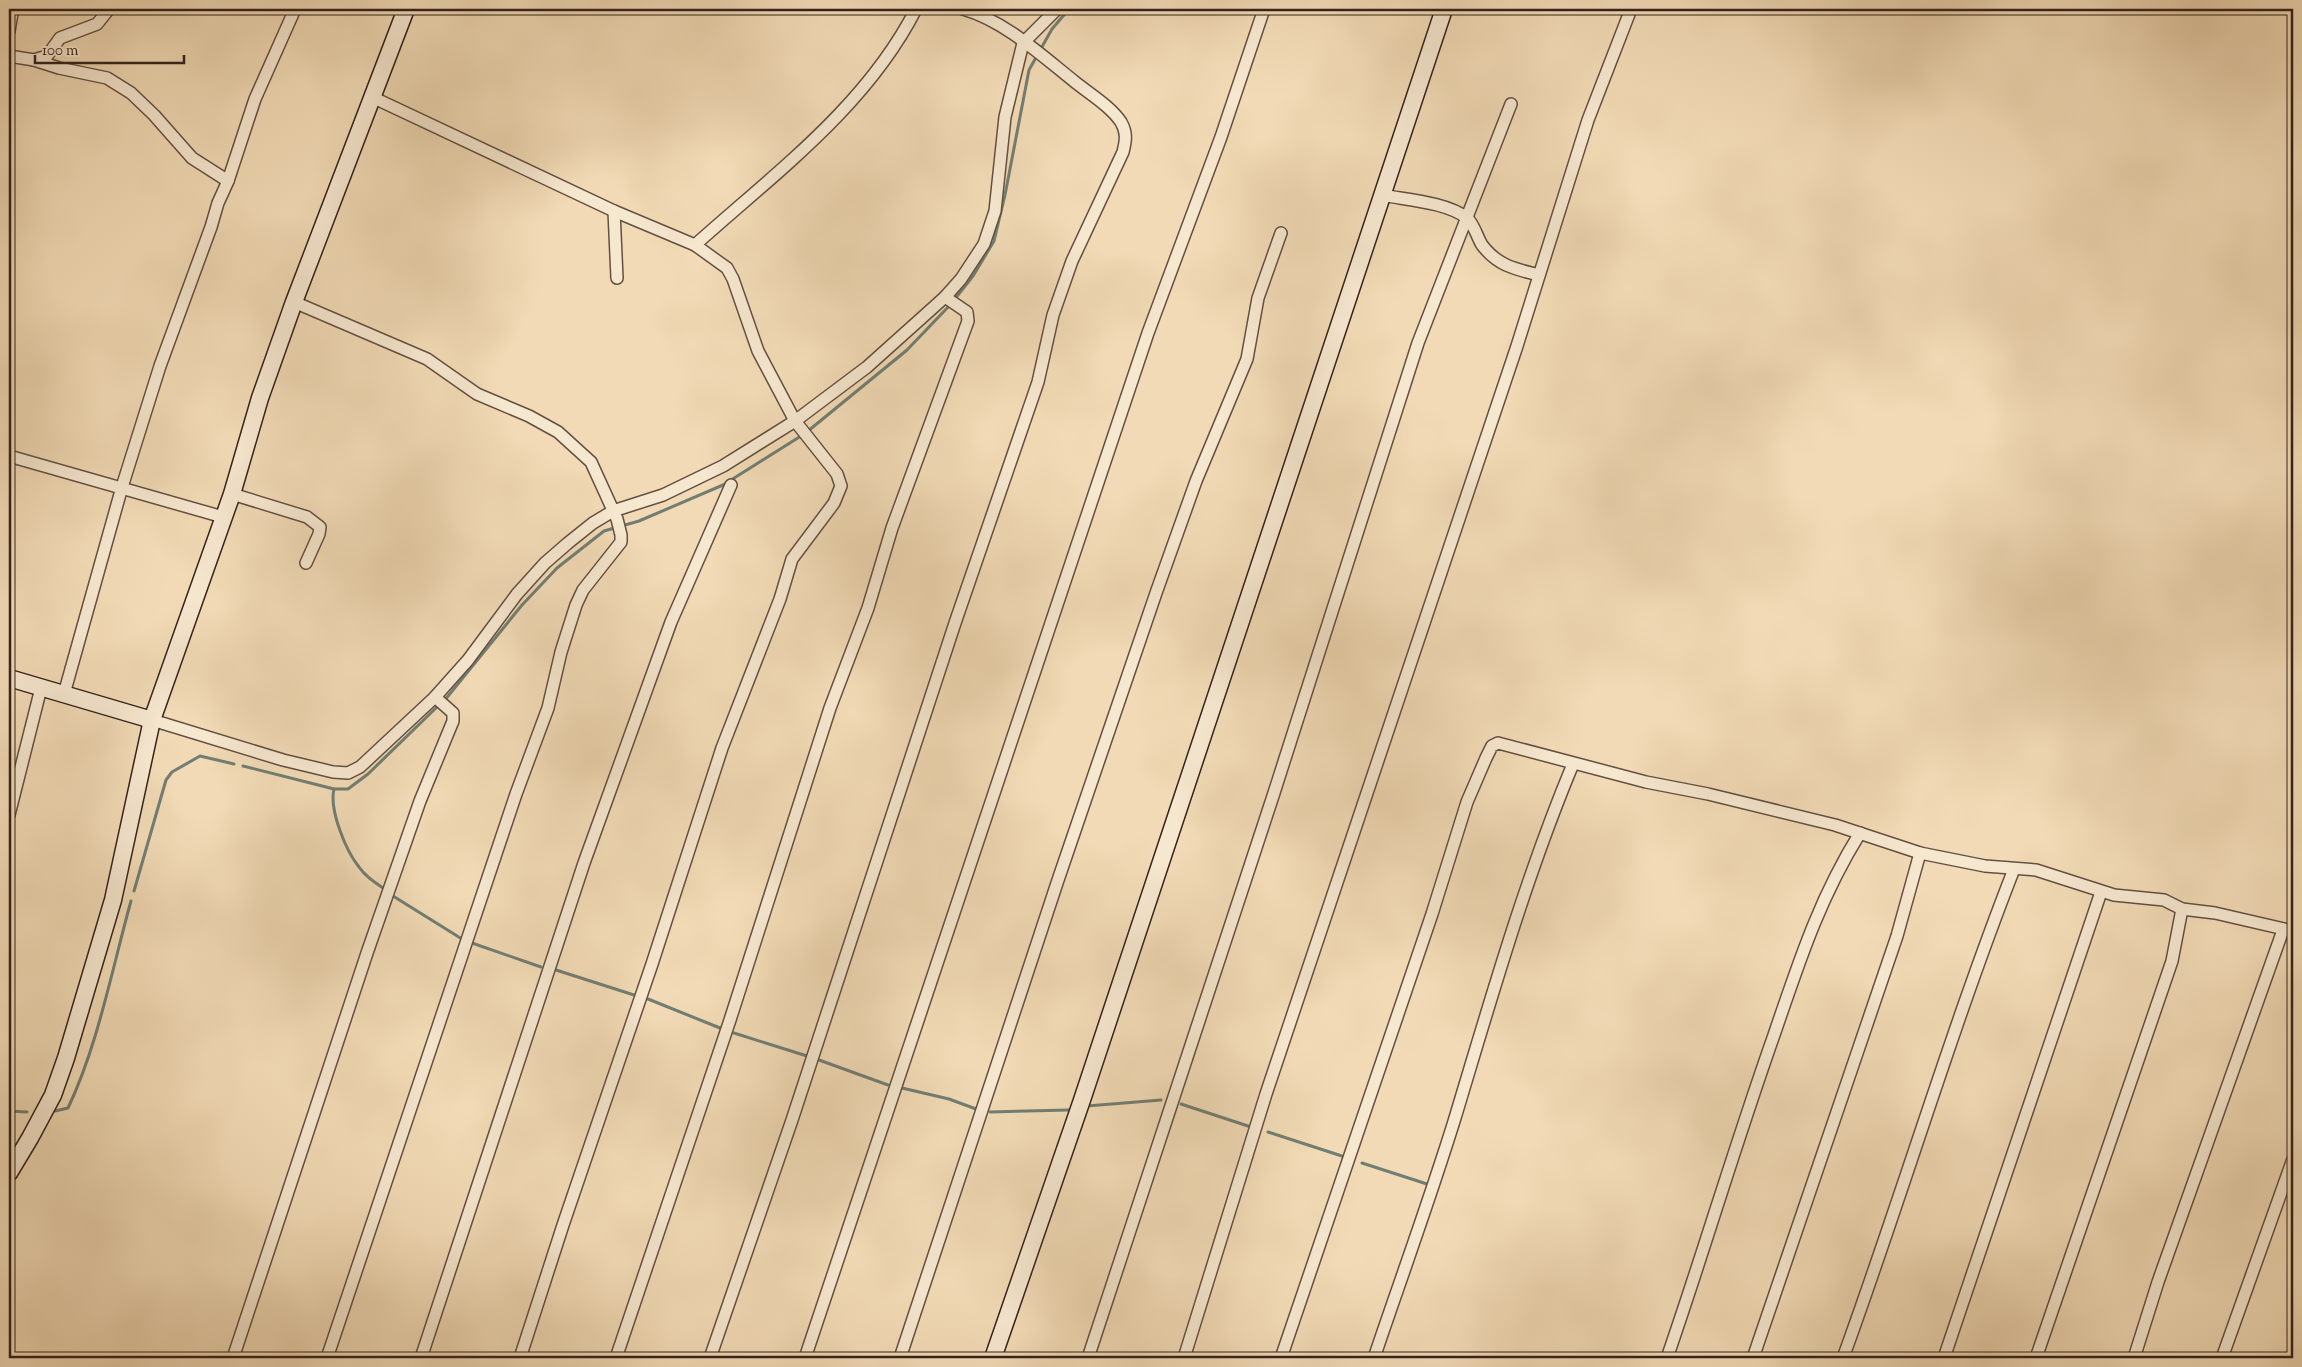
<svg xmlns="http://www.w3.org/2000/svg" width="2302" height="1367" viewBox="0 0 2302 1367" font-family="'Sorts Mill Goudy',serif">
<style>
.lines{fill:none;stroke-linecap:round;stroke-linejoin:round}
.stream{stroke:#727e73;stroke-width:3}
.street-casing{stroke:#635042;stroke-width:14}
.secondary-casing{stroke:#34221c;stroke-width:19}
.street{stroke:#f6e7cf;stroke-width:11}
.secondary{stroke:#f6e7cf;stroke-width:16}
</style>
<rect width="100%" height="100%" fill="#f1dab5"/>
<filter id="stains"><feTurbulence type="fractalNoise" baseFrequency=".004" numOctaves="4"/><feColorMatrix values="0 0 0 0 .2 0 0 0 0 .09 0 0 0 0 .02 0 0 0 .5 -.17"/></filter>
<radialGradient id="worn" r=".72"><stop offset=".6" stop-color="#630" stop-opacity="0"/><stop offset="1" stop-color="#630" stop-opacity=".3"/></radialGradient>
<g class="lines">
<!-- stream -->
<g class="stream">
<path d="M954,300L973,276L994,241L1005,195L1029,70L1052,29L1069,9"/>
<path d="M808,431L907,350L950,305"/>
<path d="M444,701L522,605L557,568L604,531L639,521L723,485L801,436"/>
<path d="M243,766L334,789H348L368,774L439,705"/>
<path d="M334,789C329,810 346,851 359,867C365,876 374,882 383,888"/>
<path d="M134,891L166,780L172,772L200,756L234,764"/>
<path d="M393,896L462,939"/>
<path d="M472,943L541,967"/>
<path d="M556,970L634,995"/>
<path d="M648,999L720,1028"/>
<path d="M734,1033L807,1056"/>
<path d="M819,1060L888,1085"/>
<path d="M902,1088L949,1099L976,1109"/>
<path d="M1181,1104L1251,1127"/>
<path d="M1087,1106L1161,1100"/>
<path d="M9,1111L27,1112"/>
<path d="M55,1111L68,1108C98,1045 112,969 131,901"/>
<path d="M990,1112L1069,1110"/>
<path d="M1268,1132L1345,1157"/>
<path d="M1362,1163L1427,1184"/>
</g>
<defs>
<g id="street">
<path d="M9,9L12,13L9,31"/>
<path d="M9,56L34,60L59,68L107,78L131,93L154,115L192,158L228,181"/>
<path d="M34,60L47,56L60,38L97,24L109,9"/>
<path d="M372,97L614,211L695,245L727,268L733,279L758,351L795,421L837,474L841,486L834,503L792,559L780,599L722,748L652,964L563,1225L520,1358"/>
<path d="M1382,195C1407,200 1446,202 1467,218C1474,224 1477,237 1482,245C1498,266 1515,269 1539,275"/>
<path d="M614,211L617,278"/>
<path d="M695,245C775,173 866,107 916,9"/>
<path d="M294,302L427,359L477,394L529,416L558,432L591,462L617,519L621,535V542L583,590L576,605L561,652L548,708L516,794L327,1358"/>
<path d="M9,456L223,517"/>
<path d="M232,494L307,517L320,527L319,534L306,563"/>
<path d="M64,694L122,487L160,366L211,227L218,203L228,181L255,99L295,9"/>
<path d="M152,720L283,760L333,772L348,773L360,767L435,697L468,660L517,594L545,563L568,543L593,523L613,511L663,495L723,466L795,421L867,367L945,297L961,279L984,244L995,211L1005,117L1023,43L1057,9"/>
<path d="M9,815L41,688"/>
<path d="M233,1358L367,953L420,801L453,721V713L435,697"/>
<path d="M421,1358L584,863L671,622L731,485"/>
<path d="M616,1358L730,1020L830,708L868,608L892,528L968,321L967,312L945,297"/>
<path d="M710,1358L792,1120L955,623L1038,382L1053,315L1072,261L1123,152C1126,140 1127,133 1121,122C1110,106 1090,94 1075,82C1041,55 1005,21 963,9"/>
<path d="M805,1358L1148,333L1221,137L1264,9"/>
<path d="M900,1358L1057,883L1156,593L1196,481L1247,359L1258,298L1281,233"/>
<path d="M1088,1358L1273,796L1418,343L1511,104"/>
<path d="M1184,1358L1266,1094L1517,346L1588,120L1631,9"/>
<path d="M1281,1358L1432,914L1467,802L1486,758L1492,746L1498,743L1646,782L1708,794L1835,825L1920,853L1985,866L2036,870L2114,895L2164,900L2182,909L2215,913L2293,931"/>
<path d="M1374,1358C1401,1278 1430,1199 1455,1118C1491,999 1525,879 1573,764"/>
<path d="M1667,1358C1704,1251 1736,1142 1774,1035C1799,962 1819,899 1860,833"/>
<path d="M1753,1358L1897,936L1920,853"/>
<path d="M1843,1358C1902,1196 1951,1030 2014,869"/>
<path d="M1944,1358L2101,892"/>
<path d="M2036,1358L2172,961L2182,909"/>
<path d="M2134,1358L2158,1282L2283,930"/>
<path d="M2222,1358L2293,1159"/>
</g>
<g id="secondary">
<path d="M9,678L152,720"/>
<path d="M9,1173L30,1138L53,1095L66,1058L113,900L152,720L232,494L260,398L294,302L406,9"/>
<path d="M993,1358L1082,1100L1444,9"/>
</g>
</defs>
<!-- street casing -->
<use href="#street" class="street-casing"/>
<!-- secondary casing -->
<use href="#secondary" class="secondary-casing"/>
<!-- street -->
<use href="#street" class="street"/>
<!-- secondary -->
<use href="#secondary" class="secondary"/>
</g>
<!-- margin -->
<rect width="2302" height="1367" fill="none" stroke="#f1dab5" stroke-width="30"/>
<rect x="10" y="10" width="2282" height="1347" fill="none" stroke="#34221c" stroke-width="2.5"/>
<rect x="15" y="15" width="2272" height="1337" fill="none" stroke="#34221c"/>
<!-- scale -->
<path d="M35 55v8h149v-8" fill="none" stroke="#34221c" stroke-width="2.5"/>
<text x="42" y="55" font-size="15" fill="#34221c" stroke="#f6e7cf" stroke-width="4" paint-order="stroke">100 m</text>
<rect width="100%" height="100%" filter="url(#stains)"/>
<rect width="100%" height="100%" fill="url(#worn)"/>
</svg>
